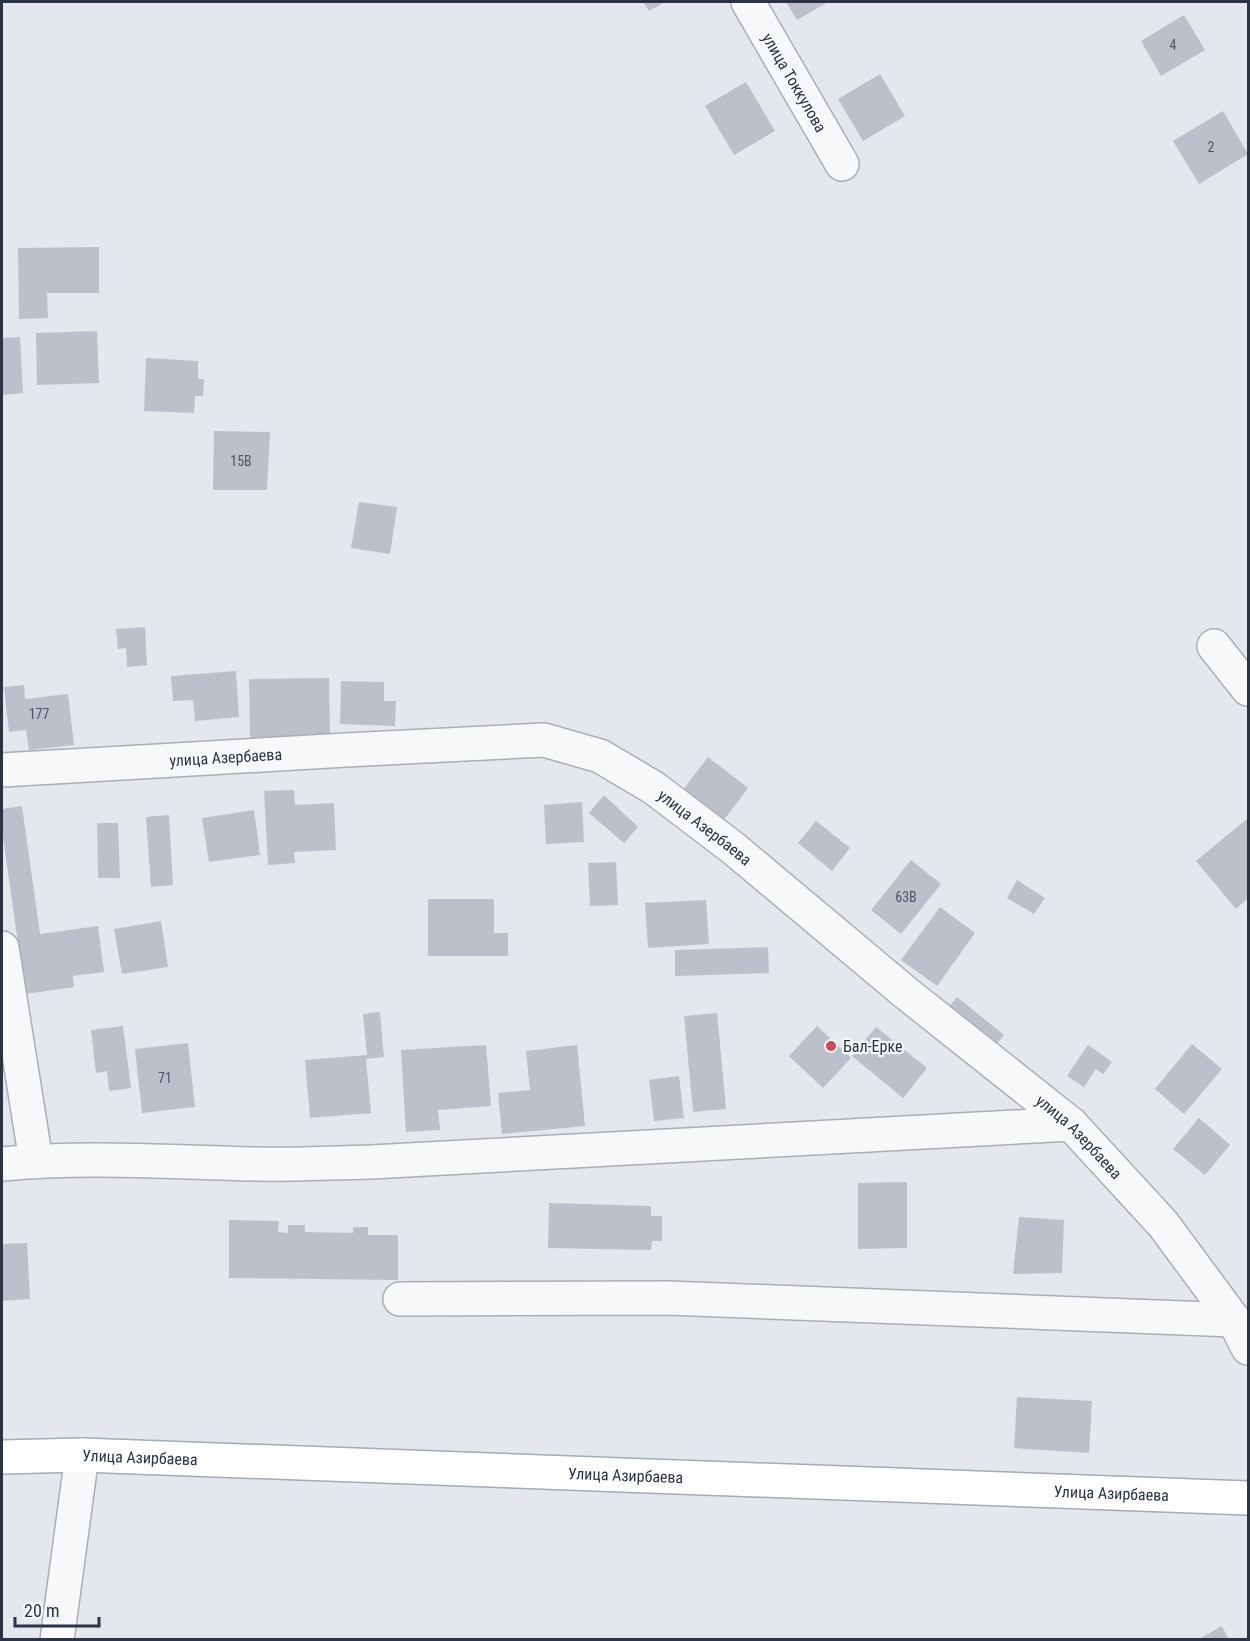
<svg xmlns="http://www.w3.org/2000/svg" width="1250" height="1641" viewBox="0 0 1250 1641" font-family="'Roboto Condensed',sans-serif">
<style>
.building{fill:#bbc0ca}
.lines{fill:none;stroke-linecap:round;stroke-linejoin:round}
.minor-casing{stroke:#a9aeb7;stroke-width:36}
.major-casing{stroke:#a3abb8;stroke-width:36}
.minor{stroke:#f7f8fa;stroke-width:33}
.major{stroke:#fff;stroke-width:33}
.poi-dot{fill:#d1495b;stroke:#f4f6f9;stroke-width:2}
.labels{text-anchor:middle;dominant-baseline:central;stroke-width:4.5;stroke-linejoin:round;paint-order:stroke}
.number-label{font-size:14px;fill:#4f5766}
.street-label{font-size:16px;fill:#2b3445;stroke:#f4f6f9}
.poi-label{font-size:16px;fill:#2b3445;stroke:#f4f6f9;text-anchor:start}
</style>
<rect width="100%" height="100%" fill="#e4e7ec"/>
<!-- building -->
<g class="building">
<path d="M643,2H665L649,11Z"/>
<path d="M786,2H828L797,20Z"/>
<path d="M1184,15L1205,50L1161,76L1141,41Z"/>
<path d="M880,74L905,116L863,141L838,99Z"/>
<path d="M746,82L775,131L734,155L705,106Z"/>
<path d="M1223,111L1248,154L1199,184L1173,141Z"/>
<path d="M99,247V293H47L48,318L19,319L18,248Z"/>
<path d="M97,331L99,383L37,385L36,333Z"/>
<path d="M20,337L23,393L2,395V338Z"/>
<path d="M146,358L198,361V379H204L203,396H195L194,413L144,411Z"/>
<path d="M214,431L270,432L267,490H213Z"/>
<path d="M359,502L397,507L390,554L351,548Z"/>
<path d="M145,627L147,665L127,667L126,648L118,649L116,629Z"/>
<path d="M236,671L239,717L195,721L193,700L173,701L171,676Z"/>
<path d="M329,678L330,736L250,738L249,679Z"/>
<path d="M341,681L384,682V701H396L395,726L340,724Z"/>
<path d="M24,685L25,699L68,694L74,745L29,750L26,730L9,732L4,687Z"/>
<path d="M708,757L748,788L723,821L683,790Z"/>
<path d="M294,790L295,805L334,803L336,850L294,852L295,863L268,865L264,791Z"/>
<path d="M604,795L638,827L624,843L589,813Z"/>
<path d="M582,802L584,842L546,844L544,805Z"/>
<path d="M22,806L40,934L98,926L104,972L73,976L74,987L25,994L2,829V809Z"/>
<path d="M254,810L260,855L209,862L202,818Z"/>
<path d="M169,815L173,885L151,887L146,817Z"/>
<path d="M1248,818V898L1236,909L1196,861Z"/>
<path d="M816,821L850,848L832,871L798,843Z"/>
<path d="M97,823H118L120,878H98Z"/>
<path d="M911,860L941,884L901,934L871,910Z"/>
<path d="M616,862L618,905L590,906L588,863Z"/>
<path d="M1017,880L1045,898L1034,914L1007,898Z"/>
<path d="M428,899H494V933H508V956H428Z"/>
<path d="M706,900L709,944L648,948L645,903Z"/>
<path d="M940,907L975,933L937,986L901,960Z"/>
<path d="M161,921L168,967L122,974L114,929Z"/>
<path d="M768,947L769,973L675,976V950Z"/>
<path d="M957,997L1004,1035L991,1051L944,1013Z"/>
<path d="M380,1012L384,1057L366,1059L371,1113L310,1118L305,1060L367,1055L363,1014Z"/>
<path d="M717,1013L726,1109L693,1112L684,1016Z"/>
<path d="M123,1026L131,1088L109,1091L107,1071L96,1073L91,1030Z"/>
<path d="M817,1026L851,1058L823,1088L789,1056Z"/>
<path d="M876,1027L927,1068L903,1098L852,1056Z"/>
<path d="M188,1043L195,1107L142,1113L135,1049Z"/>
<path d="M1192,1044L1222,1069L1184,1114L1155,1089Z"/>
<path d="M486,1045L491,1106L438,1110L440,1130L406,1132L401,1050Z"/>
<path d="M577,1045L585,1126L502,1134L498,1093L530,1090L526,1051Z"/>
<path d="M1088,1045L1112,1062L1103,1074L1096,1069L1084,1087L1067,1076Z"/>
<path d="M679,1076L684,1118L654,1121L649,1080Z"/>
<path d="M1199,1118L1230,1145L1205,1175L1173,1149Z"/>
<path d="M907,1182V1248L858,1249V1183Z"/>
<path d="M549,1203L651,1206V1216H662V1241H652L651,1250L548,1248Z"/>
<path d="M1019,1217L1064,1220L1062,1273L1013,1274Z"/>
<path d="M229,1220L279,1221L278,1232L288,1233V1225H305V1232L353,1233V1227H368V1235H398V1280L229,1278Z"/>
<path d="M27,1243L30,1299L2,1301V1244Z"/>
<path d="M1017,1397L1092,1401L1089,1453L1014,1448Z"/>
<path d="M1222,1626L1229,1640H1197Z"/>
</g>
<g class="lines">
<defs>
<g id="minor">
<path id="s1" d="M748,2L842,164"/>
<path d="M1214,646L1248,689"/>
<path id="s2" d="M2,770L346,750L544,740L600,756L654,788L733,848L906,993L1071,1124L1163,1224L1234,1320"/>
<path d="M2,948L36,1161"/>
<path d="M2,1164C85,1156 168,1162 252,1164C291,1165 331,1163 371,1162L1071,1124"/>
<path d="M400,1299L669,1298L1234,1320L1248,1348"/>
<path d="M57,1640L82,1455"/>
</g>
<g id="major">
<path id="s3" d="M2,1457L82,1455L1248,1498"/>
</g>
</defs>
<!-- minor casing -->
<use href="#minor" class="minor-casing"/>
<!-- major casing -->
<use href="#major" class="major-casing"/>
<!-- minor -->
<use href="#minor" class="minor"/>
<!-- major -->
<use href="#major" class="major"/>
</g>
<!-- markers -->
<circle class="poi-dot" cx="831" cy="1046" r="6"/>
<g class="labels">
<!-- number labels -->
<g class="number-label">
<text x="1173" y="45">4</text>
<text x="1211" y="147">2</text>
<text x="241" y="461">15В</text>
<text x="39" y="714">177</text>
<text x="906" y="897">63В</text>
<text x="165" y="1078">71</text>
</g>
<!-- street labels -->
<g class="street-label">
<text stroke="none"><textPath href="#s1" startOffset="93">улица Токкулова</textPath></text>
<text stroke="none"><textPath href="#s2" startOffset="224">улица Азербаева</textPath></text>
<text stroke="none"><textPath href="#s2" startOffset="728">улица Азербаева</textPath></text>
<text stroke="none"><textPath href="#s2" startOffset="1214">улица Азербаева</textPath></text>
<text stroke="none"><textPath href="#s3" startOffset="138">Улица Азирбаева</textPath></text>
<text stroke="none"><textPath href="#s3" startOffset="624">Улица Азирбаева</textPath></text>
<text stroke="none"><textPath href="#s3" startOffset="1110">Улица Азирбаева</textPath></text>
</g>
<!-- poi labels -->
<g class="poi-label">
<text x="843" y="1046">Бал-Ерке</text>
</g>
</g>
<!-- border -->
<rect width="1250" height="1641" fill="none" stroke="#2b3445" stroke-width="6"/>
<!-- scale -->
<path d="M15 1617v9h84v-9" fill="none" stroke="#2b3445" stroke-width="3"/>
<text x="24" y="1617" font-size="18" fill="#2b3445" stroke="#f4f6f9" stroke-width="4.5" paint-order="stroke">20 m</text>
</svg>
